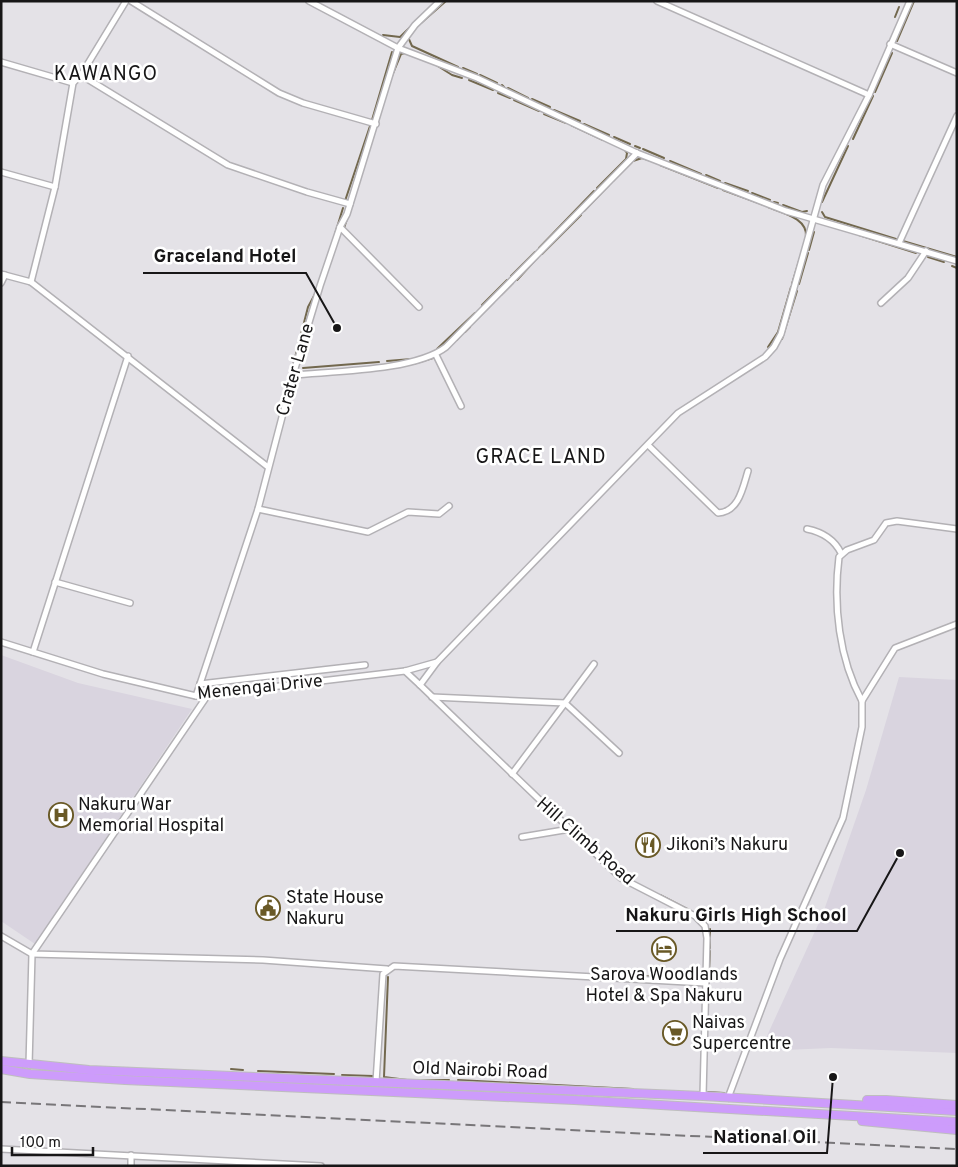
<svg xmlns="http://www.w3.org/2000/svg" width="958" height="1167" viewBox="0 0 958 1167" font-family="Overpass,sans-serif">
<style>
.built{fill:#d9d4df}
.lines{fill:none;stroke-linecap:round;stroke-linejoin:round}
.stream{stroke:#72684e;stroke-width:2}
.minor-casing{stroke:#b3b1b5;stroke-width:8}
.highway-casing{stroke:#bebebe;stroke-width:10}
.minor{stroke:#fff;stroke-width:5}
.highway{stroke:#cd9cfb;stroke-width:8}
.rail{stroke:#787679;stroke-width:2;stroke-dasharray:10 5;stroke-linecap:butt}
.labels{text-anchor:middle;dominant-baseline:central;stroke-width:5;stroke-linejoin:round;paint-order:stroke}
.street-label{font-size:18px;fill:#171617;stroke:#fff}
.poi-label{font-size:18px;fill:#171617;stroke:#fff;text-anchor:start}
.quarter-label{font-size:20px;letter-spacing:1px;fill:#171617;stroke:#fff}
.leader{fill:none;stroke:#171617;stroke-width:2}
.callout-dot{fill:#171617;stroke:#fff;stroke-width:2}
.callout-label{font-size:19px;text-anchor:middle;font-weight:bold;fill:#171617;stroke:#fff;stroke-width:5;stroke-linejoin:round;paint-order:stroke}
</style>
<rect width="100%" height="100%" fill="#e4e2e7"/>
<!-- built -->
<g class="built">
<path d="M1,655L78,683L192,709L35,944L1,921Z"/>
<path d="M899,677L957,680V1053L831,1048L760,1051L822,916L866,790Z"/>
</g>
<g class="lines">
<!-- stream -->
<g class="stream">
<path d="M895,17L899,7"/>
<path d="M421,23L446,1"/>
<path d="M383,35L400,37L433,5"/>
<path d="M408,37L412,46L458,67"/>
<path d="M897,41L914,1"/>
<path d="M433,63L452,75L462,78"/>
<path d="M463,68L477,74"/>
<path d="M480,75L497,83"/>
<path d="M391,78L401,54L405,53"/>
<path d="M469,80L493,90"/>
<path d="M502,85L504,87"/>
<path d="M508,88L528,98"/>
<path d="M875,92L892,53"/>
<path d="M498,93L510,98"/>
<path d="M532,99L550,107"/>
<path d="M514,100L539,111"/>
<path d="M554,110L580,121"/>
<path d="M544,114L566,123"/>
<path d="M372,120L392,52"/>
<path d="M584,124L609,135"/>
<path d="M571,125L603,140"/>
<path d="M614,137L630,144"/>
<path d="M853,139L873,96"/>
<path d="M635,146L640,148"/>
<path d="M643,149L664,158"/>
<path d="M633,161L642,158L655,162"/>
<path d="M670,161L701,174"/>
<path d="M660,165L718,188"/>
<path d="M706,175L720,181"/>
<path d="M613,181L632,162"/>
<path d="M725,183L748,191"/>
<path d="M597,188L626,159L627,153L624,149"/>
<path d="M723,190L764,205"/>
<path d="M752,193L770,200"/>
<path d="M345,201L370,126"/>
<path d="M774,202L778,203"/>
<path d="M822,202L848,146"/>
<path d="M783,205L802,212L807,211"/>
<path d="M768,207C782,213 808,218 806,237"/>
<path d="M584,211L609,185"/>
<path d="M822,212L825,217L896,239"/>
<path d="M344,228L348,216"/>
<path d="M335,234L343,208"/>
<path d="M859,235L916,253"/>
<path d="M903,241L957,257"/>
<path d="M539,248L594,191"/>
<path d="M809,250L814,232"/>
<path d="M542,254L581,215"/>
<path d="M928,257L944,262"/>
<path d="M952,266L957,268"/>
<path d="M511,276L535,252"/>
<path d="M517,280L538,257"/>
<path d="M792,284L803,248"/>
<path d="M799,284L808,253"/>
<path d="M501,295L513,283"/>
<path d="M482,305L507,280"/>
<path d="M473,323L494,302"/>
<path d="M465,332L470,327"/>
<path d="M782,339L797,291"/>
<path d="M457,340L461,335"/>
<path d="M768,347L778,332L791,287"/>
<path d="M437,349L475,313"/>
<path d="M387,361L412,359"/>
<path d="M413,364L433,358"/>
<path d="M303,368L379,362"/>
<path d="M287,389L308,307L315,294"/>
<path d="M660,895L691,911"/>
<path d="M695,914L710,922"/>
<path d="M710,948V929"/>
<path d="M599,973L625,975"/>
<path d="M635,975L653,977"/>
<path d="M388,977L384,1077L407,1080H449"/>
<path d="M671,977L697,980"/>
<path d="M708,991L710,951"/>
<path d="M231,1069L243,1070"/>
<path d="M258,1071L334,1074"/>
<path d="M342,1075L373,1076"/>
<path d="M458,1080L633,1089"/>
<path d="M708,1092L724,1093"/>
</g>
<defs>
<g id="minor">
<path d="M131,1L279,93L303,103L376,124"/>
<path d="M309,1L398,48L477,78L637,153L786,211L957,261"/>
<path d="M657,1L869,95"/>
<path d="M890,44L957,73"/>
<path d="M1,62L73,83"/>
<path d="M81,75L228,165L307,192L350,204"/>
<path d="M1,172L55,187"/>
<path d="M340,227L419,307"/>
<path d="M899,243L957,116"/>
<path d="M1,274L31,282L268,467"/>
<path d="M31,282L55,187L73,83L81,75L126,1"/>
<path d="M1,283L5,275"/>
<path d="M881,303L908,278L926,251"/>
<path d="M436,355L461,406"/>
<path d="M293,375C334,371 415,371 446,347L637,153"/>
<path d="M648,445L718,513C739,512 743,487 748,471"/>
<path d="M258,509L368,532L408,512L439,514L449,506"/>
<path d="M807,529C822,532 834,539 841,553"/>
<path d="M55,582L130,603"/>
<path d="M1,642L103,674L196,696L405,671L437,662L678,413L765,357L774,347L781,334L823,185L869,95L910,1"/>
<path d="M33,652L128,356"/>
<path d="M405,671L420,685L437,662"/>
<path d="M200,684L365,665"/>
<path d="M420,685L621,878L695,916L705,926L707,938L703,1096"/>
<path d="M196,696L258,509L293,375L320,286L340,227L347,214L398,48L415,25L440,1"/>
<path d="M432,697L565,703L594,664"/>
<path d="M862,701C839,659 833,605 839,557L847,550L874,540L886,523L897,521L957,529"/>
<path d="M512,774L565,703L619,753"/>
<path d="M522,837L570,829"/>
<path d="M1,936L32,954L263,960L387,969"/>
<path d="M29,1065L32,954L207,696"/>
<path d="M376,1082L383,974L394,966L705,983"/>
<path d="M728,1098L780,959L843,818L862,727V701L895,648L957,624"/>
<path d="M1,1149L321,1166"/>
<path d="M131,1166V1155"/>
</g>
<g id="highway">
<path d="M1,1061L89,1070L703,1096L957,1111"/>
<path d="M1,1069L30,1074L125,1080L574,1100L957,1122"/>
<path d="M867,1100H886L957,1105"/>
<path d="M862,1121L957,1130"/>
</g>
</defs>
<!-- minor casing -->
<use href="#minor" class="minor-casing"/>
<!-- highway casing -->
<use href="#highway" class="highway-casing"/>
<!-- minor -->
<use href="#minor" class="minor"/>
<!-- highway -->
<use href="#highway" class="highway"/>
<!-- rail -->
<path class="rail" d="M1,1102L957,1149"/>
</g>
<!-- icons -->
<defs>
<symbol id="hospital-ring" viewBox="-11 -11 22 22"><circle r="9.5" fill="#fff" stroke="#695926" stroke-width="1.5"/><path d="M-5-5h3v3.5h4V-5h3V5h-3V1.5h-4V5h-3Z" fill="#695926"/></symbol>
<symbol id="restaurant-ring" viewBox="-11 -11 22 22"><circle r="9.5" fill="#fff" stroke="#695926" stroke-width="1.5"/><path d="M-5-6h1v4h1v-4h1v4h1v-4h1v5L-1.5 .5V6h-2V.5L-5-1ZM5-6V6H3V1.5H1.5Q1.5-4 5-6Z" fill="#695926"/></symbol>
<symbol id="civic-ring" viewBox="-11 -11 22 22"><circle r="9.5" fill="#fff" stroke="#695926" stroke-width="1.5"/><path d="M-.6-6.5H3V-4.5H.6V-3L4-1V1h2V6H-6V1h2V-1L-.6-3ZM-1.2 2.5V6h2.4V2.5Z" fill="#695926"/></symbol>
<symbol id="hotel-ring" viewBox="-11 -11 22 22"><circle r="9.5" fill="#fff" stroke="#695926" stroke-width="1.5"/><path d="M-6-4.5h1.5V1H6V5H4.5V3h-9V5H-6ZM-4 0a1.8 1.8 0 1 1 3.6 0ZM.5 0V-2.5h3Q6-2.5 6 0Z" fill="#695926"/></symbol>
<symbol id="supermarket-ring" viewBox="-11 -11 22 22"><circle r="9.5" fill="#fff" stroke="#695926" stroke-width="1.5"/><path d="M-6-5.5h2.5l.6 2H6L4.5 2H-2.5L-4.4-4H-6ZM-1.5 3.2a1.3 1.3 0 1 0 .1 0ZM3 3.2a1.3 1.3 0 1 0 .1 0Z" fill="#695926"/></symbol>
</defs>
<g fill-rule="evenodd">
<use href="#hospital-ring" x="47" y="801" width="28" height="28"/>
<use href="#restaurant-ring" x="634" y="831" width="28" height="28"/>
<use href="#civic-ring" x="254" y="894" width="28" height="28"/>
<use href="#hotel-ring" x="650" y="935" width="28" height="28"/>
<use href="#supermarket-ring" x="661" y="1019" width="28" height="28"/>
</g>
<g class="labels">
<!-- street labels -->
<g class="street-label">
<text transform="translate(296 370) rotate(-74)">Crater Lane</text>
<text transform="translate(260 688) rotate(-6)">Menengai Drive</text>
<text transform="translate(585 842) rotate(41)">Hill Climb Road</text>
<text transform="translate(480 1071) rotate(2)">Old Nairobi Road</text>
</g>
<!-- poi labels -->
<g class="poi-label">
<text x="78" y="805">Nakuru War<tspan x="78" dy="21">Memorial Hospital</tspan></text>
<text x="666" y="845">Jikoni’s Nakuru</text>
<text x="286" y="898">State House<tspan x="286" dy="21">Nakuru</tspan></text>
<text x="664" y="975" text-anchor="middle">Sarova Woodlands<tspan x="664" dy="21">Hotel &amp; Spa Nakuru</tspan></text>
<text x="692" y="1023">Naivas<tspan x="692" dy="21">Supercentre</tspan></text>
</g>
<!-- quarter labels -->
<g class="quarter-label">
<text x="106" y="75">KAWANGO</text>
<text x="541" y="458">GRACE LAND</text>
</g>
</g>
<!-- callouts -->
<path class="leader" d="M337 328L306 273H143M900 853L857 931H616M833 1077L827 1153H703"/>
<g class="callout-dot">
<circle cx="337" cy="328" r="5"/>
<circle cx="900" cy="853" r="5"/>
<circle cx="833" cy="1077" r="5"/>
</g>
<g class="callout-label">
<text x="225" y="262">Graceland Hotel</text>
<text x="736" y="921">Nakuru Girls High School</text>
<text x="765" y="1143">National Oil</text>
</g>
<!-- border -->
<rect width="958" height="1167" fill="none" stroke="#171617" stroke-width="5"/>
<!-- scale -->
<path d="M12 1147v8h81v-8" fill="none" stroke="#171617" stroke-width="2.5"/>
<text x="20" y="1147" font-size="15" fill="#171617" stroke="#ffffff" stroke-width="4" paint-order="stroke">100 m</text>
</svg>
